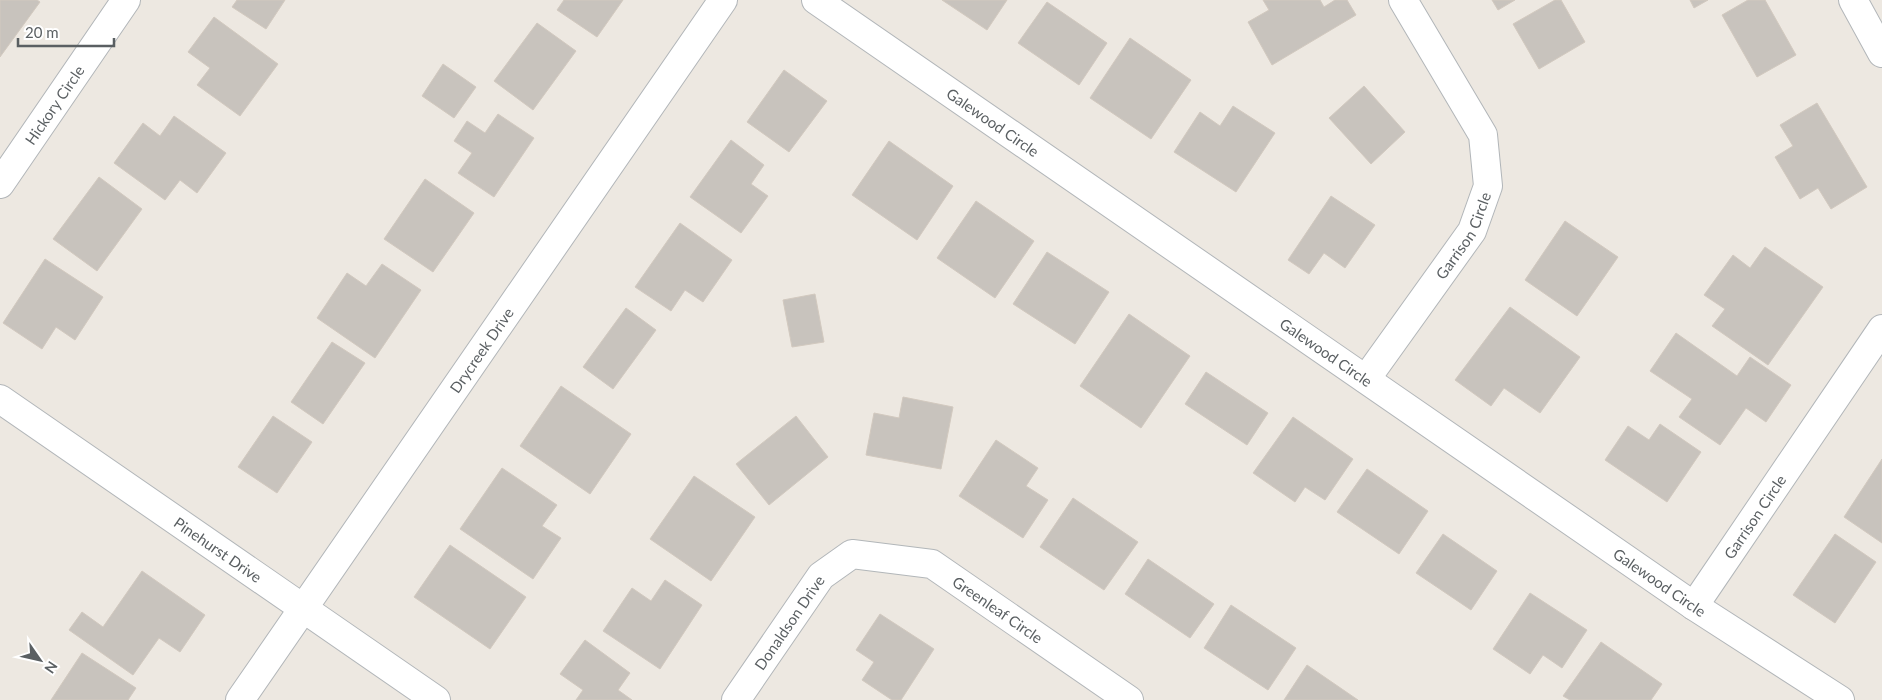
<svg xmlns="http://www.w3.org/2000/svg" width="1882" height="700" viewBox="0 0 1882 700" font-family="Lato,sans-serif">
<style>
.building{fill:#c8c3bd;stroke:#d2c9bf}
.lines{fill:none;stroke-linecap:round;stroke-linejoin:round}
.minor-casing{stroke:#b2b6b9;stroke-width:30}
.minor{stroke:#fff;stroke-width:28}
.labels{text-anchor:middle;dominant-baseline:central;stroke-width:4;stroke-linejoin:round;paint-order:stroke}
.street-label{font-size:15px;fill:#5a5f62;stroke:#fff}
</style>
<rect width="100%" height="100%" fill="#ede8e1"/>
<!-- building -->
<g class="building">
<path d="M0,0H37L40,2L0,57Z"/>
<path d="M237,0H285L266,29L232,7Z"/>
<path d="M564,0H623L597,37L557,10Z"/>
<path d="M942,0H1007L987,30Z"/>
<path d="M1263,0H1320L1324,7L1335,0H1347L1356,15L1272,65L1248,22L1269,10Z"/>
<path d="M1492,0H1515L1498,10Z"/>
<path d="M1555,0H1561L1585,42L1539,69L1513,24Z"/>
<path d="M1690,0H1708L1694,8Z"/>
<path d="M1748,0H1765L1796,55L1757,77L1722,15Z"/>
<path d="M1047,2L1107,43L1079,85L1018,43Z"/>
<path d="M214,17L278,64L240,116L197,85L210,68L188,52Z"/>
<path d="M537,23L576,51L533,110L494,81Z"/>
<path d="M1130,38L1191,80L1151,139L1090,98Z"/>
<path d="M443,64L476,87L454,118L422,96Z"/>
<path d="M784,70L827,101L789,152L747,122Z"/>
<path d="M1364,86L1405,132L1371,164L1329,118Z"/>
<path d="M1817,103L1867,187L1831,209L1818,188L1800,199L1775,157L1793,146L1780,125Z"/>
<path d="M1233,106L1275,133L1236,192L1174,152L1200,112L1220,126Z"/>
<path d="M498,114L534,138L494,197L458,173L472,153L454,141L467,121L485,133Z"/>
<path d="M174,116L226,153L197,193L180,180L165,200L114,163L143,123L160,136Z"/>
<path d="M731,140L764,165L751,184L768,196L741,233L690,197Z"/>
<path d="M889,141L953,186L917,240L852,195Z"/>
<path d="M99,177L142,209L97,271L53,239Z"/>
<path d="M425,179L474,213L433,272L384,239Z"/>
<path d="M1331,196L1375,225L1345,268L1324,253L1309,274L1288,260Z"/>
<path d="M976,201L1034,241L995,298L937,258Z"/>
<path d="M1565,221L1618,257L1577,316L1525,280Z"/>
<path d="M680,223L732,260L703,302L685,290L671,311L635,287Z"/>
<path d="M1765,247L1823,287L1768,365L1712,326L1725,309L1704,295L1733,255L1750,268Z"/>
<path d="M1047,252L1109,292L1075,344L1013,304Z"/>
<path d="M45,259L103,297L75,340L56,327L42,349L3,323Z"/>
<path d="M382,264L421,290L375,358L317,318L347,273L366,286Z"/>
<path d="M815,294L824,342L792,347L783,300Z"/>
<path d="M1510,307L1580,357L1540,413L1504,388L1491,406L1455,380Z"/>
<path d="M626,308L656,330L613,389L583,367Z"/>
<path d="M1129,314L1190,356L1141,428L1080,386Z"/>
<path d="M1676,333L1737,376L1750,357L1791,385L1766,422L1746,408L1720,445L1679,417L1692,399L1650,371Z"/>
<path d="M332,342L365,363L323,424L291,402Z"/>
<path d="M1206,372L1268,413L1247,445L1185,404Z"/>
<path d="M561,386L631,434L590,494L520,446Z"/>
<path d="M903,397L953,407L941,469L866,455L874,413L899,418Z"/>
<path d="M273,416L312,442L277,493L238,467Z"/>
<path d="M796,416L828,457L769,505L736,464Z"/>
<path d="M1293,417L1353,459L1325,500L1305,487L1295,502L1253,473Z"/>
<path d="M1660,424L1701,452L1667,502L1605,460L1628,426L1649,440Z"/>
<path d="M996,440L1038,468L1026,486L1048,500L1023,538L959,496Z"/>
<path d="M1882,459V543L1844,517Z"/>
<path d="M502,468L557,505L542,526L561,538L533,579L460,529Z"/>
<path d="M1367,469L1428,511L1399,554L1337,512Z"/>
<path d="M694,476L755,517L711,581L650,539Z"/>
<path d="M1073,498L1138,542L1104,590L1040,547Z"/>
<path d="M1443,534L1497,571L1471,610L1416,573Z"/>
<path d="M1835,534L1876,562L1835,623L1793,595Z"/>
<path d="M450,545L526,597L490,649L414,597Z"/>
<path d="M1148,559L1214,604L1190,638L1125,594Z"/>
<path d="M142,571L205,615L180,652L159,638L133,675L69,630L82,612L103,627Z"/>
<path d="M665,580L702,605L660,669L603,631L632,588L651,601Z"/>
<path d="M1530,593L1587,630L1562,668L1543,655L1530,674L1493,649Z"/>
<path d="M1231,605L1296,648L1268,690L1204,648Z"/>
<path d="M880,614L934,649L901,700H892L862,680L874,662L856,650Z"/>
<path d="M585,640L630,673L618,690L632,700H576L583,690L560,674Z"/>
<path d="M1601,642L1662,684L1651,700H1570L1563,696Z"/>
<path d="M82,653L136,688L128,700H51Z"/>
<path d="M1307,665L1358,700H1284Z"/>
</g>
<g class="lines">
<defs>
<g id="minor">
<path id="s1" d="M816,0L1694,606L1840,700"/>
<path d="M1853,0L1882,53"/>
<path id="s2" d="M0,184L126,0"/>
<path id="s3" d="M1366,379L1472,231L1488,186L1483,135L1403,0"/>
<path id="s4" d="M0,399L436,700"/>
<path id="s5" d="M1694,606L1882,329"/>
<path id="s6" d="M240,700L723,0"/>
<path id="s7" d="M736,700L821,576L852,554L932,564L1129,700"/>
</g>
</defs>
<!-- minor casing -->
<use href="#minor" class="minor-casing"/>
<!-- minor -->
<use href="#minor" class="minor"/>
</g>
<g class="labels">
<!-- street labels -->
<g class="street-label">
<text stroke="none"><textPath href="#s2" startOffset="96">Hickory Circle</textPath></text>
<text stroke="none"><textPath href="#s1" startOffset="215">Galewood Circle</textPath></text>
<text stroke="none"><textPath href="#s3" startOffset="174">Garrison Circle</textPath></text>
<text stroke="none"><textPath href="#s6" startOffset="425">Drycreek Drive</textPath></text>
<text stroke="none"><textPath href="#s1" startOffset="620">Galewood Circle</textPath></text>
<text stroke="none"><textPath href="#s5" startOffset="108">Garrison Circle</textPath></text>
<text stroke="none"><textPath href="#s4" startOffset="265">Pinehurst Drive</textPath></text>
<text stroke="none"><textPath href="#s1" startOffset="1025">Galewood Circle</textPath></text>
<text stroke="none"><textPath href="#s7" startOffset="349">Greenleaf Circle</textPath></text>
<text stroke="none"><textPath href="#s7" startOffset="94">Donaldson Drive</textPath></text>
</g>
</g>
<!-- north arrow -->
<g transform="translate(40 660) rotate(124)" stroke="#ffffff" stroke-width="4" paint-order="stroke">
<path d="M0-4L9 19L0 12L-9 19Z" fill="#5a5f62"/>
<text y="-8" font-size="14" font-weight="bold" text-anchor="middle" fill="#5a5f62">N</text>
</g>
<!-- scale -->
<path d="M18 38v8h96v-8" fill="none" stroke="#5a5f62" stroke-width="2.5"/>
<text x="25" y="38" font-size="15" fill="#5a5f62" stroke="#ffffff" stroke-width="4" paint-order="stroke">20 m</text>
</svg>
